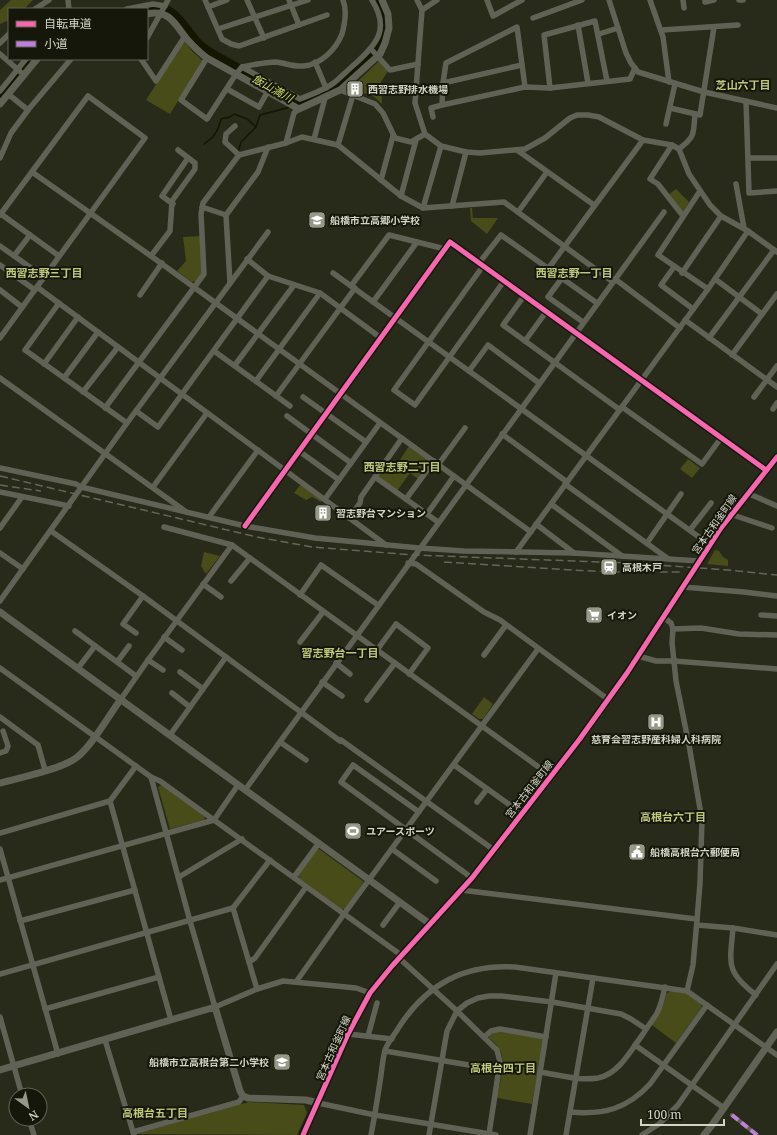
<svg xmlns="http://www.w3.org/2000/svg" width="777" height="1135" viewBox="0 0 777 1135" font-family="'Noto Serif','Noto Sans JP',serif">
<style>
.green{fill:#474c19}
.lines{fill:none;stroke-linecap:round;stroke-linejoin:round}
.stream{stroke:#141602;stroke-width:1.5}
.river{stroke:#141602;stroke-width:10}
.pedestrian{stroke:#616256;stroke-width:4}
.minor{stroke:#616256;stroke-width:5.5}
.tertiary{stroke:#616256;stroke-width:7}
.rail{stroke:#64665b;stroke-width:1.5;stroke-dasharray:8 4;stroke-linecap:butt}
.quiet{stroke:#c07fdc;stroke-width:4;stroke-dasharray:8 4;stroke-linecap:butt}
.cycleway-casing{stroke:#15170b;stroke-width:8}
.cycleway{stroke:#f766af;stroke-width:5}
.labels{text-anchor:middle;dominant-baseline:central;stroke-width:4;stroke-linejoin:round;paint-order:stroke}
.poi-label{font-size:10px;font-weight:bold;fill:#d2d5c4;stroke:#15170b;text-anchor:start}
.street-label{font-size:10px;fill:#d2d5c4;stroke:#15170b}
.neighbourhood-label{font-size:11px;font-weight:bold;fill:#bfc87b;stroke:#15170b}
.water-label{font-size:11px;font-style:italic;fill:#cdd964;stroke:#15170b}
</style>
<rect width="100%" height="100%" fill="#282a1a"/>
<!-- green -->
<g class="green">
<path d="M11,0H33L28,5L25,9H9V20L0,24V10Z"/>
<path d="M184,41L193,52L203,61L170,114L146,100Z"/>
<path d="M379,61L388,71L381,82L382,104L373,96L357,91L361,85L357,82Z"/>
<path d="M676,189L689,202L683,212L668,195Z"/>
<path d="M470,208H472L473,218H498L487,234L471,221Z"/>
<path d="M200,236L202,273L196,281L192,282L177,271L186,261L183,237Z"/>
<path d="M409,446L430,460V463L418,479L410,473L397,491L379,478V476L389,461L396,466Z"/>
<path d="M688,459L700,468L692,478L680,469Z"/>
<path d="M301,484L323,499L321,502L312,497L306,500L294,493Z"/>
<path d="M715,550L719,551L723,557L728,560V566L707,564Z"/>
<path d="M204,552L220,556L206,574L201,566Z"/>
<path d="M484,697L493,704L483,719H479L472,714Z"/>
<path d="M162,785L205,816L204,820L170,829L158,787Z"/>
<path d="M317,849H319L363,881V883L345,909H342L299,878L298,875Z"/>
<path d="M671,991L686,993L701,1004L702,1007L676,1043L652,1025L659,1014L667,993Z"/>
<path d="M498,1031L542,1038L543,1040L532,1104L497,1098C499,1083 508,1060 498,1047C496,1043 492,1041 489,1038V1035Z"/>
<path d="M249,1102L304,1105L307,1113L297,1135L136,1134Z"/>
</g>
<g class="lines">
<!-- stream -->
<g class="stream">
<path d="M204,144C214,137 218,132 221,119L230,117L234,114L247,119L256,127"/>
<path d="M238,152L241,142L256,127L260,115L290,107"/>
</g>
<!-- river -->
<g class="river">
<path d="M146,9C174,3 182,26 197,43C201,47 206,50 210,53L301,104L336,87L378,48L383,35L384,21V15L377,0"/>
<path d="M0,97L31,59"/>
</g>
<!-- pedestrian -->
<path class="pedestrian" d="M732,1115L757,1135"/>
<!-- minor -->
<g class="minor">
<path d="M68,0L69,9"/>
<path d="M205,0L222,39L231,44L239,46L327,15"/>
<path d="M247,0L264,38"/>
<path d="M289,0L299,25"/>
<path d="M417,0L422,10L415,103L425,134L441,146L466,152L480,153L525,149L545,138L570,118L577,115H588L599,117L643,140L672,145L679,149L689,174L710,205L721,216L748,231L777,252"/>
<path d="M487,0L493,16L522,0"/>
<path d="M609,0L626,53L631,63L638,72L704,92L777,108"/>
<path d="M650,0L663,37L669,82"/>
<path d="M683,0L684,8"/>
<path d="M705,0V2L714,0"/>
<path d="M739,0H743"/>
<path d="M208,7L227,0"/>
<path d="M35,9L49,0"/>
<path d="M127,9L153,4L165,6"/>
<path d="M422,10L437,0"/>
<path d="M533,18L582,0"/>
<path d="M578,25L588,83"/>
<path d="M218,29L308,0"/>
<path d="M662,30L738,25"/>
<path d="M599,34L618,28"/>
<path d="M147,38L168,0"/>
<path d="M0,43L9,34"/>
<path d="M371,49L390,70L418,64"/>
<path d="M0,54L24,75"/>
<path d="M207,58L181,100L207,119L236,74L242,67C252,65 265,62 276,62C285,63 294,67 303,66C321,65 336,49 342,34C345,23 347,10 343,0"/>
<path d="M141,59L156,81L185,36"/>
<path d="M315,62L326,88"/>
<path d="M242,67L300,99C312,94 325,90 335,82C342,76 349,69 356,63C377,44 390,29 372,0"/>
<path d="M443,83L522,65"/>
<path d="M550,88L544,35L595,21L607,81"/>
<path d="M227,89L259,107L268,91"/>
<path d="M340,90L375,104L383,113L395,138L411,142L425,134"/>
<path d="M0,91L26,59"/>
<path d="M8,94L28,110"/>
<path d="M746,101L749,193L777,191"/>
<path d="M442,105L443,83L446,63L517,27L525,87"/>
<path d="M670,108L700,115L714,27"/>
<path d="M433,117L431,108L442,105L525,87L550,88L630,79L635,68"/>
<path d="M666,124L675,84"/>
<path d="M235,126L226,134L225,142L239,155"/>
<path d="M314,139L325,98"/>
<path d="M286,143L294,113L299,109"/>
<path d="M338,145L353,95"/>
<path d="M672,145L650,179L658,184L683,216"/>
<path d="M679,149C696,136 693,134 695,114"/>
<path d="M517,150L594,205"/>
<path d="M0,158L11,133L28,110L71,59"/>
<path d="M749,158H777"/>
<path d="M32,172L151,256L531,532"/>
<path d="M381,180L393,136"/>
<path d="M736,184L744,228"/>
<path d="M700,191L658,255L708,289"/>
<path d="M401,196L416,140"/>
<path d="M173,204L162,196L188,158"/>
<path d="M452,206L466,152"/>
<path d="M202,207L226,215"/>
<path d="M423,208L441,146"/>
<path d="M518,212L547,172"/>
<path d="M1,214L59,256"/>
<path d="M0,215L88,96L145,138L0,338"/>
<path d="M0,246L44,277"/>
<path d="M14,256L30,235"/>
<path d="M151,256L170,231L172,201L195,169V163L178,150"/>
<path d="M247,259L268,276L320,293L381,338"/>
<path d="M479,263L501,235L597,303"/>
<path d="M0,265L35,290"/>
<path d="M483,266L394,390L415,405L504,281"/>
<path d="M674,267L661,285L693,309"/>
<path d="M548,269L643,140"/>
<path d="M333,273L710,545"/>
<path d="M682,273L721,216"/>
<path d="M562,278L548,297L583,322"/>
<path d="M615,279L680,328"/>
<path d="M715,279L762,314"/>
<path d="M230,283L226,215L258,172L268,147"/>
<path d="M351,286L389,235L445,249"/>
<path d="M37,287L386,545"/>
<path d="M0,290L22,307"/>
<path d="M140,295L162,263"/>
<path d="M524,296L503,325L620,410"/>
<path d="M373,302L417,242"/>
<path d="M59,303L25,350L127,423"/>
<path d="M685,320L777,387"/>
<path d="M709,338L774,250"/>
<path d="M525,341L546,312"/>
<path d="M214,351L290,406"/>
<path d="M732,355L777,294"/>
<path d="M44,364L78,317"/>
<path d="M235,365L294,285"/>
<path d="M469,371L488,345L539,383"/>
<path d="M0,378L185,511"/>
<path d="M64,378L98,332"/>
<path d="M256,381L320,293"/>
<path d="M83,392L118,347"/>
<path d="M276,396L355,288"/>
<path d="M303,397L366,442"/>
<path d="M754,397L777,366"/>
<path d="M622,407L702,464L721,438"/>
<path d="M105,408L204,274L201,214L203,203L239,155L286,143L302,137L338,145L401,196L423,208L504,202L613,282"/>
<path d="M773,409L777,403"/>
<path d="M136,411L158,427L268,276"/>
<path d="M287,416L351,463"/>
<path d="M502,434L567,482"/>
<path d="M299,451L339,480"/>
<path d="M438,465L465,428"/>
<path d="M0,468L76,484L81,487L245,526L315,538L419,548L464,551L574,553L699,561"/>
<path d="M375,477L438,522"/>
<path d="M565,484L667,558"/>
<path d="M153,487L207,413"/>
<path d="M0,492L69,506"/>
<path d="M747,493L777,506"/>
<path d="M325,499L380,423"/>
<path d="M406,499L434,461"/>
<path d="M551,504L622,556"/>
<path d="M427,514L454,476"/>
<path d="M730,514L772,528"/>
<path d="M209,517L258,450"/>
<path d="M349,518L360,503L361,497L402,438"/>
<path d="M536,524L574,553"/>
<path d="M245,526L450,242L766,470"/>
<path d="M164,527L232,545"/>
<path d="M0,528L22,497"/>
<path d="M690,530L711,503"/>
<path d="M51,531L143,596L340,741"/>
<path d="M647,543L681,494"/>
<path d="M516,552L708,289L748,231"/>
<path d="M0,553L23,569"/>
<path d="M408,563L416,564L484,612L500,620L609,700"/>
<path d="M231,581L250,558"/>
<path d="M203,584L221,597"/>
<path d="M683,587L744,592L777,596"/>
<path d="M300,595L321,565L378,605"/>
<path d="M0,601L127,423L268,232"/>
<path d="M761,615L777,616"/>
<path d="M663,617L671,623L673,629L672,642L676,681L689,745L702,820L700,883L697,920"/>
<path d="M673,629L701,628L739,634L777,635"/>
<path d="M75,631L136,676"/>
<path d="M136,633L123,624L143,596"/>
<path d="M164,637L182,650"/>
<path d="M300,642L323,612"/>
<path d="M377,650L396,624L428,648L409,674"/>
<path d="M484,655L506,625"/>
<path d="M638,656L656,661H674L777,669"/>
<path d="M148,660L163,670"/>
<path d="M117,662L129,646"/>
<path d="M336,663L350,674"/>
<path d="M0,668L151,777L160,781L401,955"/>
<path d="M78,668L95,646"/>
<path d="M180,672L203,689"/>
<path d="M322,682L342,696"/>
<path d="M172,693L190,707"/>
<path d="M121,699L148,660L232,545L551,776"/>
<path d="M367,700L395,663"/>
<path d="M0,717L38,745L45,770"/>
<path d="M170,735L226,657"/>
<path d="M341,740L494,850"/>
<path d="M280,742L306,760"/>
<path d="M0,753L6,751L8,746L3,731"/>
<path d="M454,765L521,813"/>
<path d="M151,777L190,921L215,1007L257,989L283,981L336,986L356,988L370,993"/>
<path d="M245,790L664,212"/>
<path d="M110,801L171,1020"/>
<path d="M477,802L487,789"/>
<path d="M419,812L353,765L341,782L472,878"/>
<path d="M0,833L110,801L136,766"/>
<path d="M0,849L58,1054"/>
<path d="M392,849L436,881"/>
<path d="M179,877L242,839"/>
<path d="M294,877L319,843"/>
<path d="M0,880L214,820L238,785"/>
<path d="M461,890L696,919L697,920L693,965L687,991"/>
<path d="M233,908L257,989"/>
<path d="M20,921L135,890"/>
<path d="M383,925L400,902"/>
<path d="M697,925L733,928L777,935"/>
<path d="M733,928C730,964 725,971 756,995"/>
<path d="M399,958L457,1011L497,1050L500,1062L489,1134"/>
<path d="M249,962L255,958L306,887"/>
<path d="M0,974L233,908L270,860"/>
<path d="M296,982L344,914L538,649"/>
<path d="M45,1009L159,977"/>
<path d="M0,1017L22,1095"/>
<path d="M348,1034L392,1039"/>
<path d="M368,1036L377,1003"/>
<path d="M484,1037L491,1031L500,1029L546,1037"/>
<path d="M105,1040L134,1135"/>
<path d="M635,1045L724,1108"/>
<path d="M385,1051L499,1070"/>
<path d="M540,1072C559,1075 579,1081 598,1078C619,1074 631,1050 643,1034C647,1027 653,1020 657,1013C661,1005 663,996 665,987"/>
<path d="M318,1103L375,1115L496,1135"/>
<path d="M570,1112C604,1115 627,1109 650,1084L707,1005"/>
<path d="M29,1119L34,1135"/>
<path d="M133,1132L239,1102L243,1096"/>
<path d="M371,1135C375,1115 378,1095 381,1075C382,1067 383,1058 385,1050C388,1042 395,1034 399,1027C427,984 464,964 515,967L687,991L777,1055"/>
<path d="M429,1135L447,1031L457,1011L467,1003L478,998L489,996H502L552,1002L621,1014L631,1019L646,1029"/>
<path d="M530,1135L556,973"/>
<path d="M566,1135L593,978"/>
<path d="M642,1135L659,1124L678,1105L777,964"/>
</g>
<!-- tertiary -->
<g class="tertiary">
<path d="M147,14C169,9 175,24 186,38C193,46 199,52 207,58L299,109L340,90L380,54L385,43L389,28L388,14L382,0"/>
<path d="M0,104L37,59"/>
<path d="M0,612L430,924"/>
<path d="M0,783C19,778 62,769 76,758C92,746 109,715 121,699"/>
<path d="M0,1070L215,1007L240,1091L243,1096L248,1098L306,1100L318,1103"/>
<path d="M303,1135L348,1034L370,993L392,966L472,878L579,740L627,673L721,528L777,457"/>
<path d="M704,1135L712,1125L777,1032"/>
</g>
<!-- rail -->
<g class="rail">
<path d="M0,476L257,537L312,547L414,555L628,563L728,570L777,575"/>
<path d="M0,485L41,491"/>
<path d="M444,562L606,572H683"/>
</g>
<!-- quiet -->
<path class="quiet" d="M732,1115L757,1135"/>
<defs>
<g id="cycleway">
<path d="M245,526L450,242L766,470"/>
<path d="M303,1135L348,1034L370,993L392,966L472,878L579,740L627,673L721,528L777,457"/>
</g>
</defs>
<!-- cycleway casing -->
<use href="#cycleway" class="cycleway-casing"/>
<!-- cycleway -->
<use href="#cycleway" class="cycleway"/>
</g>
<!-- icons -->
<defs>
<symbol id="building-square" viewBox="-11 -11 22 22"><rect x="-9" y="-9" width="18" height="18" rx="4" fill="#969988" stroke="#15170b"/><path d="M-4-6H4V6H1V3H-1V6H-4ZM-2.5-4.3h1.7v1.8h-1.7ZM.8-4.3h1.7v1.8H.8ZM-2.5-1h1.7V.8h-1.7ZM.8-1h1.7V.8H.8Z" fill="#fff"/></symbol>
<symbol id="school-square" viewBox="-11 -11 22 22"><rect x="-9" y="-9" width="18" height="18" rx="4" fill="#969988" stroke="#15170b"/><path d="M0-5L7-2L0 1L-7-2ZM-4 1L0 2.5L4 1V4Q0 6-4 4Z" fill="#fff"/></symbol>
<symbol id="station-square" viewBox="-11 -11 22 22"><rect x="-9" y="-9" width="18" height="18" rx="4" fill="#969988" stroke="#15170b"/><path d="M-3-6H3Q5-6 5-4V2Q5 4 3 4L4.5 6H3L1.5 4h-3L-3 6H-4.5L-3 4Q-5 4-5 2V-4Q-5-6-3-6ZM-3.5-4v3h7v-3ZM-3.5 1v1.5H-2V1ZM2 1v1.5H3.5V1Z" fill="#fff"/></symbol>
<symbol id="supermarket-square" viewBox="-11 -11 22 22"><rect x="-9" y="-9" width="18" height="18" rx="4" fill="#969988" stroke="#15170b"/><path d="M-6-5.5h2.5l.6 2H6L4.5 2H-2.5L-4.4-4H-6ZM-1.5 3.2a1.3 1.3 0 1 0 .1 0ZM3 3.2a1.3 1.3 0 1 0 .1 0Z" fill="#fff"/></symbol>
<symbol id="hospital-square" viewBox="-11 -11 22 22"><rect x="-9" y="-9" width="18" height="18" rx="4" fill="#969988" stroke="#15170b"/><path d="M-5-5h3v3.5h4V-5h3V5h-3V1.5h-4V5h-3Z" fill="#fff"/></symbol>
<symbol id="stadium-square" viewBox="-11 -11 22 22"><rect x="-9" y="-9" width="18" height="18" rx="4" fill="#969988" stroke="#15170b"/><path d="M0-5a6.5 5 0 1 0 0 10a6.5 5 0 1 0 0-10ZM-3.5-1.8h7v3.6h-7Z" fill="#fff"/></symbol>
<symbol id="civic-square" viewBox="-11 -11 22 22"><rect x="-9" y="-9" width="18" height="18" rx="4" fill="#969988" stroke="#15170b"/><path d="M-.6-6.5H3V-4.5H.6V-3L4-1V1h2V6H-6V1h2V-1L-.6-3ZM-1.2 2.5V6h2.4V2.5Z" fill="#fff"/></symbol>
</defs>
<g fill-rule="evenodd">
<use href="#building-square" x="345" y="79" width="20" height="20"/>
<use href="#school-square" x="307" y="210" width="20" height="20"/>
<use href="#building-square" x="313" y="503" width="20" height="20"/>
<use href="#station-square" x="599" y="557" width="20" height="20"/>
<use href="#supermarket-square" x="584" y="605" width="20" height="20"/>
<use href="#hospital-square" x="646" y="712" width="20" height="20"/>
<use href="#stadium-square" x="343" y="821" width="20" height="20"/>
<use href="#civic-square" x="627" y="842" width="20" height="20"/>
<use href="#school-square" x="272" y="1052" width="20" height="20"/>
</g>
<g class="labels">
<!-- poi labels -->
<g class="poi-label">
<text x="368" y="89">西習志野排水機場</text>
<text x="330" y="220">船橋市立高郷小学校</text>
<text x="336" y="513">習志野台マンション</text>
<text x="622" y="567">高根木戸</text>
<text x="607" y="615">イオン</text>
<text x="656" y="739" text-anchor="middle">慈育会習志野産科婦人科病院</text>
<text x="366" y="831">ユアースポーツ</text>
<text x="650" y="852">船橋高根台六郵便局</text>
<text x="269" y="1062" text-anchor="end">船橋市立高根台第二小学校</text>
</g>
<!-- street labels -->
<g class="street-label">
<text transform="translate(714 524) rotate(-55)">宮本古和釜町線</text>
<text transform="translate(529 789) rotate(-52)">宮本古和釜町線</text>
<text transform="translate(333 1048) rotate(-66)">宮本古和釜町線</text>
</g>
<!-- neighbourhood labels -->
<g class="neighbourhood-label">
<text x="743" y="84">芝山六丁目</text>
<text x="44" y="272">西習志野三丁目</text>
<text x="574" y="272">西習志野一丁目</text>
<text x="402" y="466">西習志野二丁目</text>
<text x="340" y="652">習志野台一丁目</text>
<text x="673" y="816">高根台六丁目</text>
<text x="503" y="1067">高根台四丁目</text>
<text x="155" y="1112">高根台五丁目</text>
</g>
<!-- water labels -->
<g class="water-label">
<text transform="translate(273 88) rotate(29)">飯山満川</text>
</g>
</g>
<!-- legend -->
<rect x="8" y="8" width="140" height="52" fill="#15170b" stroke="#616355"/>
<rect x="16" y="21" width="20" height="6" fill="#f766af" stroke="#616355"/>
<text x="44" y="28" font-size="12" fill="#d2d5c4">自転車道</text>
<rect x="16" y="41" width="20" height="6" fill="#c07fdc" stroke="#616355"/>
<text x="44" y="48" font-size="12" fill="#d2d5c4">小道</text>
<!-- north arrow -->
<g transform="translate(28 1107) rotate(147)"><circle r="19" fill="#15170b" stroke="#616355"/>
<path d="M0-3L7 15L0 10L-7 15Z" fill="#969988"/>
<text y="-6" font-size="11" font-weight="bold" text-anchor="middle" fill="#d2d5c4">N</text>
</g>
<!-- scale -->
<path d="M641 1119v6h83v-6" fill="none" stroke="#d2d5c4" stroke-width="2"/>
<text x="647" y="1119" font-size="12" fill="#d2d5c4" stroke="#15170b" stroke-width="3" paint-order="stroke">100 m</text>
</svg>
